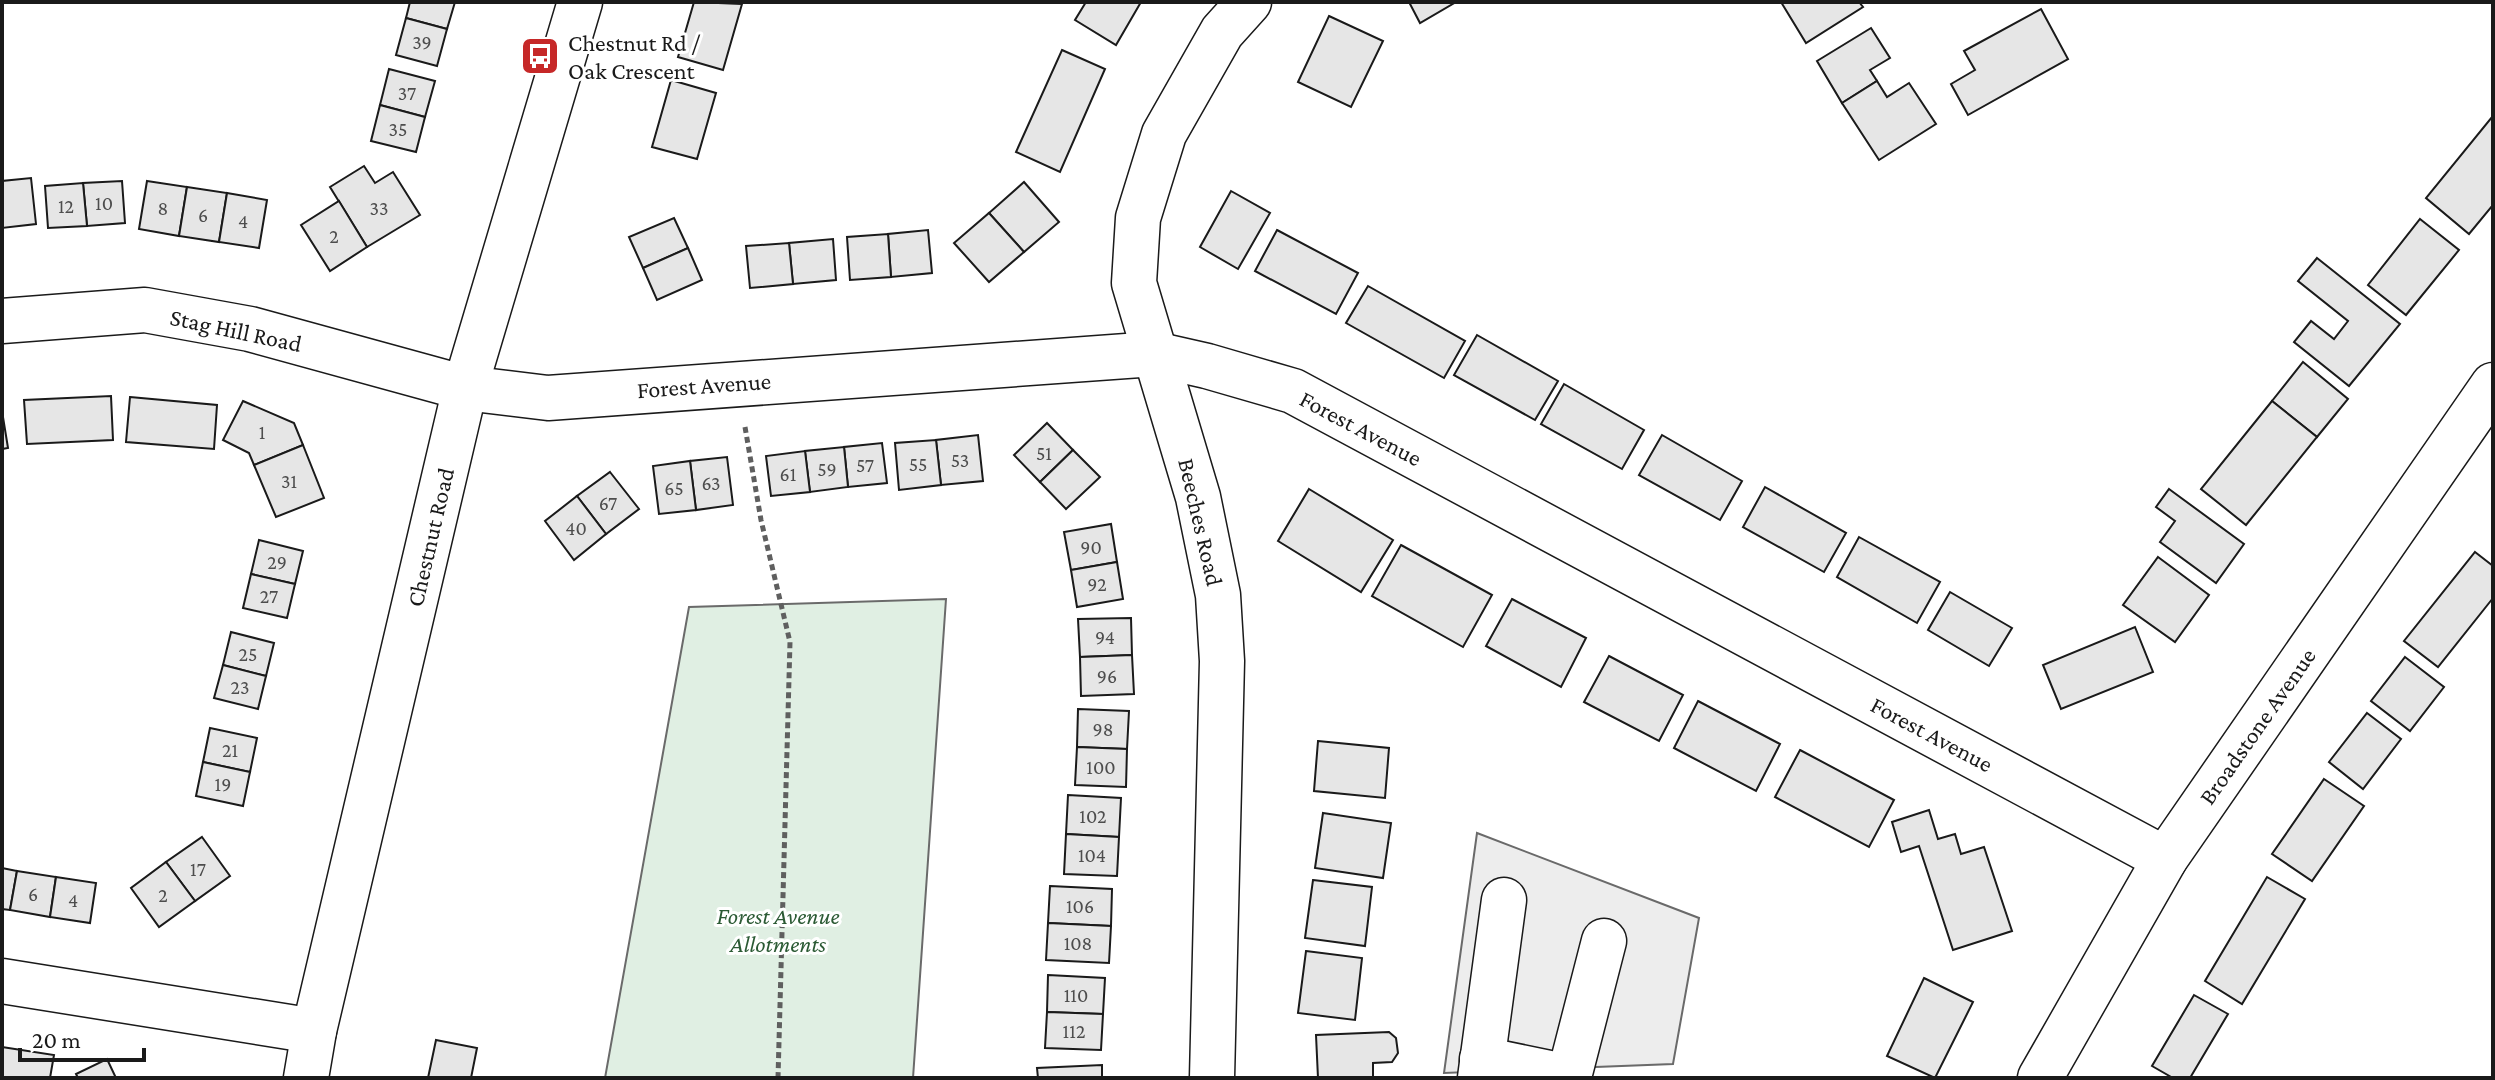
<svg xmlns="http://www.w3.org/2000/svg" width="2495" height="1080" viewBox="0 0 2495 1080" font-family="'Crimson Pro',serif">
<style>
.green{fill:#e0efe3;stroke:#6a6a6a;stroke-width:2}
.parking{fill:#ededed;stroke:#6a6a6a;stroke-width:2}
.building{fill:#e6e6e6;stroke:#1a1a1a;stroke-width:2}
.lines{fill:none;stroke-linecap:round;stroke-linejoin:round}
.minor-casing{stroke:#1a1a1a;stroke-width:47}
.path{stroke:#5f5f5f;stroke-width:5;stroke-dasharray:6 4;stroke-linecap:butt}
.minor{stroke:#fff;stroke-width:44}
.labels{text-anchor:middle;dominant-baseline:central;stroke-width:6;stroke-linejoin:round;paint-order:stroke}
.number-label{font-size:20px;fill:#4d4d4d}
.poi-label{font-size:24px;fill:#1a1a1a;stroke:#fff;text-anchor:start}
.street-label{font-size:24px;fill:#1a1a1a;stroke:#fff}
.park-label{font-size:24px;font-style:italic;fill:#2b5a34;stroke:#fff}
</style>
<rect width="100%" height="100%" fill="#fff"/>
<!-- green -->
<path class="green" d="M946,599L913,1078H605L689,607Z"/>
<!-- parking -->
<path class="parking" d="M1477,833L1699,918L1673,1064L1444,1073Z"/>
<!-- building -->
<g class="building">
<path d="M410,2H455L447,29L406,18Z"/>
<path d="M694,2L742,4L723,70L678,57Z"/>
<path d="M1086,2H1141L1116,45L1075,20Z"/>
<path d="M1409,2H1456L1420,23Z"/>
<path d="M1781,2H1859L1863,7L1806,43Z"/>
<path d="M2041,9L2068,59L1968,115L1951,84L1975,70L1964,51Z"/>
<path d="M1329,16L1383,41L1351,107L1298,82Z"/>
<path d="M406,18L447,29L437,66L396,55Z"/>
<path d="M1871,28L1890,58L1870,70L1877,81L1842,103L1817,61Z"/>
<path d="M1062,50L1105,69L1060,172L1016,152Z"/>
<path d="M389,69L435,81L425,117L380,105Z"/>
<path d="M671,80L716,93L697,159L652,147Z"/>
<path d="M1877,81L1887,97L1909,83L1936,124L1879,160L1842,103Z"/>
<path d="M380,105L425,117L416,152L371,141Z"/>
<path d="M2492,117L2493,205L2469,234L2426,198Z"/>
<path d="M364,166L375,183L393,172L420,215L367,247L330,187Z"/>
<path d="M31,178L36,224L2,228V181Z"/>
<path d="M122,181L125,223L87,226L83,183Z"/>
<path d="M147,181L187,187L179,236L139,229Z"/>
<path d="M1024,182L1059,222L1024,252L989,213Z"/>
<path d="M83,183L87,226L48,228L45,186Z"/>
<path d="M187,187L227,193L219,242L179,236Z"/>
<path d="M1231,191L1270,213L1238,269L1200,247Z"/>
<path d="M227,193L267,200L259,248L219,242Z"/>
<path d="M339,201L367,247L330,271L301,225Z"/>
<path d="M989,213L1024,252L989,282L954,243Z"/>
<path d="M674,218L688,248L643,268L629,237Z"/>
<path d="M2420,219L2459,250L2406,315L2368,285Z"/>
<path d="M928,230L932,273L891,277L888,234Z"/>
<path d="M1277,230L1358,273L1336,314L1255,271Z"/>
<path d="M888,234L891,277L850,280L847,237Z"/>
<path d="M833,239L836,280L793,284L789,243Z"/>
<path d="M789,243L793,284L750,288L746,246Z"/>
<path d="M688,248L702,280L657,300L643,268Z"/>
<path d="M2317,258L2400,324L2349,386L2294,342L2311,321L2334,339L2348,321L2298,281Z"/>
<path d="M1368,286L1465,341L1444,378L1346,323Z"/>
<path d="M1477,335L1558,381L1535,420L1454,375Z"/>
<path d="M2303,362L2348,399L2317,437L2272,401Z"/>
<path d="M1564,384L1644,430L1622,469L1541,424Z"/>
<path d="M111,396L113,440L27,444L24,400Z"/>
<path d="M130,397L217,405L214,449L126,442Z"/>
<path d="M243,401L294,423L303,445L254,465L249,453L223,440Z"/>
<path d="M2272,401L2317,437L2246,525L2201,489Z"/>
<path d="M2,411L8,448L2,449Z"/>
<path d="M1047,423L1073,450L1040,482L1014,455Z"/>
<path d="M978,435L983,481L941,485L936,440Z"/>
<path d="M1662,435L1742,481L1720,520L1639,475Z"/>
<path d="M936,440L941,485L899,490L895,443Z"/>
<path d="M882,443L887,483L848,487L844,447Z"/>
<path d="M303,445L324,498L276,517L254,465Z"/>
<path d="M844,447L848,487L810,492L805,451Z"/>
<path d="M1073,450L1100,477L1066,509L1040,482Z"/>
<path d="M805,451L810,492L771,496L766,456Z"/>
<path d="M727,457L733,505L696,510L690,461Z"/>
<path d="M690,461L696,510L659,514L653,466Z"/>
<path d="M610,472L639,509L606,534L577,496Z"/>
<path d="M1765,487L1846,533L1824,572L1743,527Z"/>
<path d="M1309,489L1393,540L1361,592L1278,541Z"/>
<path d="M2169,489L2244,544L2216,583L2160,542L2175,521L2156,507Z"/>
<path d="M577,496L606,534L574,560L545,521Z"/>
<path d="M1111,524L1117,562L1071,570L1064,532Z"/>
<path d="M1859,537L1940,582L1917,623L1837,577Z"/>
<path d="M259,540L303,551L295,584L251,574Z"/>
<path d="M1401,545L1492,595L1463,647L1372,596Z"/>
<path d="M2475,552L2493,566V598L2438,667L2404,641Z"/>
<path d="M2158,557L2209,595L2175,642L2123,605Z"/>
<path d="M1117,562L1123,599L1077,607L1071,570Z"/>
<path d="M251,574L295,584L287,618L243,608Z"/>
<path d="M1950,592L2012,628L1989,666L1928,630Z"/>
<path d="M1512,599L1586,638L1561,687L1486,646Z"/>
<path d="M1131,618L1132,655L1080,657L1078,619Z"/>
<path d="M2135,627L2153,672L2061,709L2043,665Z"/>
<path d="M231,632L274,643L266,676L223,665Z"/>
<path d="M1132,655L1134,694L1081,696L1080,657Z"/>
<path d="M1609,656L1683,695L1659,741L1584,702Z"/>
<path d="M2405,657L2444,687L2410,731L2371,701Z"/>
<path d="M223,665L266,676L258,709L214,698Z"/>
<path d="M1698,701L1780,744L1756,791L1674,748Z"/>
<path d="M1078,709L1129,711L1127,749L1077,747Z"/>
<path d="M2367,713L2401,739L2363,789L2329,762Z"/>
<path d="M210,728L257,738L250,772L203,762Z"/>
<path d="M1318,741L1389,748L1385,798L1314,791Z"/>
<path d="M1077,747L1127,749L1126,787L1075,785Z"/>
<path d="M1800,750L1894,800L1869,847L1775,797Z"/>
<path d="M203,762L250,772L243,806L196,796Z"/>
<path d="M2324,779L2364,806L2312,881L2272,854Z"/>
<path d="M1068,795L1121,798L1119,837L1066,834Z"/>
<path d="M1929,810L1938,839L1955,834L1961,854L1984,847L2012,931L1953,950L1919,846L1901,852L1892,822Z"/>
<path d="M1323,813L1391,823L1383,878L1315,868Z"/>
<path d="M1066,834L1119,837L1117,876L1064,874Z"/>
<path d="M202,837L230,876L195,901L166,862Z"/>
<path d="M166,862L195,901L159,927L131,888Z"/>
<path d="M2,868L17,871L10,910L2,909Z"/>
<path d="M17,871L56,877L50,917L10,910Z"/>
<path d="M56,877L96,883L90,923L50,917Z"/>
<path d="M2267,877L2305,899L2242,1004L2205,981Z"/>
<path d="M1313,880L1372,887L1365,946L1305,938Z"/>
<path d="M1050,886L1112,889L1111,926L1048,923Z"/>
<path d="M1048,923L1111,926L1109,963L1046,960Z"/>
<path d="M1306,951L1362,958L1355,1020L1298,1013Z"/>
<path d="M1048,975L1105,978L1103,1014L1047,1012Z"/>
<path d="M1924,978L1973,1002L1935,1078L1887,1056Z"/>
<path d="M2194,995L2228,1014L2190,1078H2173L2152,1066Z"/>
<path d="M1047,1012L1103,1014L1101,1050L1045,1048Z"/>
<path d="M1389,1032L1396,1038L1398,1053L1392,1062L1373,1063V1078H1318L1316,1035Z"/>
<path d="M436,1040L477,1048L471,1078H428Z"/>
<path d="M2,1047L54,1055L50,1078H2Z"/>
<path d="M107,1059L116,1078H78L76,1074Z"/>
<path d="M1102,1065V1078H1038L1037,1068Z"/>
</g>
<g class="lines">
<defs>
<g id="minor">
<path d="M2,321L145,310L250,329L465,388L548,398L1154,354L1207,366L1293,391L2165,859"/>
<path d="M2,981L314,1031"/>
<path d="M1482,1059L1569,1077L1604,941"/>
<path d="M306,1078L314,1031L465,388L580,2"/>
<path d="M1212,1078L1222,661L1218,595L1198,497L1134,283L1138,218L1164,134L1222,32L1249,2"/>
<path d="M1480,1078L1504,900"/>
<path d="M2040,1078L2165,859L2493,385"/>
</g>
</defs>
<!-- minor casing -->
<use href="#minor" class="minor-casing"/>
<!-- path -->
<path class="path" d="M745,427L761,520L790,642L778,1078"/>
<!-- minor -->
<use href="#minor" class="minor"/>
</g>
<!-- icons -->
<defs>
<symbol id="bus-square" viewBox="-11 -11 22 22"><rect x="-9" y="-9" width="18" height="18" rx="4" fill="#c62828" stroke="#fff"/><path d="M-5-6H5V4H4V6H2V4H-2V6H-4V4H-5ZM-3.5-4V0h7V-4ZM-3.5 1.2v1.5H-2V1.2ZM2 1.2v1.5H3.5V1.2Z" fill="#fff"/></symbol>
</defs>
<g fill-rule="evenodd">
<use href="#bus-square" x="518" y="34" width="44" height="44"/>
</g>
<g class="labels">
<!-- number labels -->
<g class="number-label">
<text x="422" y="42">39</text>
<text x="407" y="93">37</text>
<text x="398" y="129">35</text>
<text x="104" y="203">10</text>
<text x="66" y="206">12</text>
<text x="163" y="208">8</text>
<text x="379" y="208">33</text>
<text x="203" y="215">6</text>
<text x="243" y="221">4</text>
<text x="334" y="236">2</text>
<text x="262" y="432">1</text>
<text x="1044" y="453">51</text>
<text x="960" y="460">53</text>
<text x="918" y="464">55</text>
<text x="865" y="465">57</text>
<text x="827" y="469">59</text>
<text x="788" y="474">61</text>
<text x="289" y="481">31</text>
<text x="711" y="483">63</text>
<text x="674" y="488">65</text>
<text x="608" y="503">67</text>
<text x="576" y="528">40</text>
<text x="1091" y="547">90</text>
<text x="277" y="562">29</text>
<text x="1097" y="584">92</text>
<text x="269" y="596">27</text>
<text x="1105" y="637">94</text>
<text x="248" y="654">25</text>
<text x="1107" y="676">96</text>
<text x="240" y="687">23</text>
<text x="1103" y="729">98</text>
<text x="230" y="750">21</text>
<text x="1101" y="767">100</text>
<text x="223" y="784">19</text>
<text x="1093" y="816">102</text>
<text x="1092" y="855">104</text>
<text x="198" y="869">17</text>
<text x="33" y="894">6</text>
<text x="163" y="895">2</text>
<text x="73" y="900">4</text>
<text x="1080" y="906">106</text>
<text x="1078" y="943">108</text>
<text x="1076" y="995">110</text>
<text x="1074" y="1031">112</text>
</g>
<!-- poi labels -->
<g class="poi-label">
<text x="568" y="42">Chestnut Rd /<tspan x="568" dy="28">Oak Crescent</tspan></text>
</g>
<!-- street labels -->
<g class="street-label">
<text transform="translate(236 330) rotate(12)">Stag Hill Road</text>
<text transform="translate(704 385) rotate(-4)">Forest Avenue</text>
<text transform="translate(1361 428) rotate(28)">Forest Avenue</text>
<text transform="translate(1201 522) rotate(77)">Beeches Road</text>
<text transform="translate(430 537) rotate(-77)">Chestnut Road</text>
<text transform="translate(2257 726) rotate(-55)">Broadstone Avenue</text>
<text transform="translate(1932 734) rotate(28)">Forest Avenue</text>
</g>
<!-- park labels -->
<g class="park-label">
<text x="778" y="915">Forest Avenue<tspan x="778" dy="28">Allotments</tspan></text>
</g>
</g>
<!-- border -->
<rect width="2495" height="1080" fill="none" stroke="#1a1a1a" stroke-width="8"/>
<!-- scale -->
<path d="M20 1048v12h124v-12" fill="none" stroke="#1a1a1a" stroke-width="4"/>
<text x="32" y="1048" font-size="24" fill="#1a1a1a" stroke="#ffffff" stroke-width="6" paint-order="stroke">20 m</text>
</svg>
